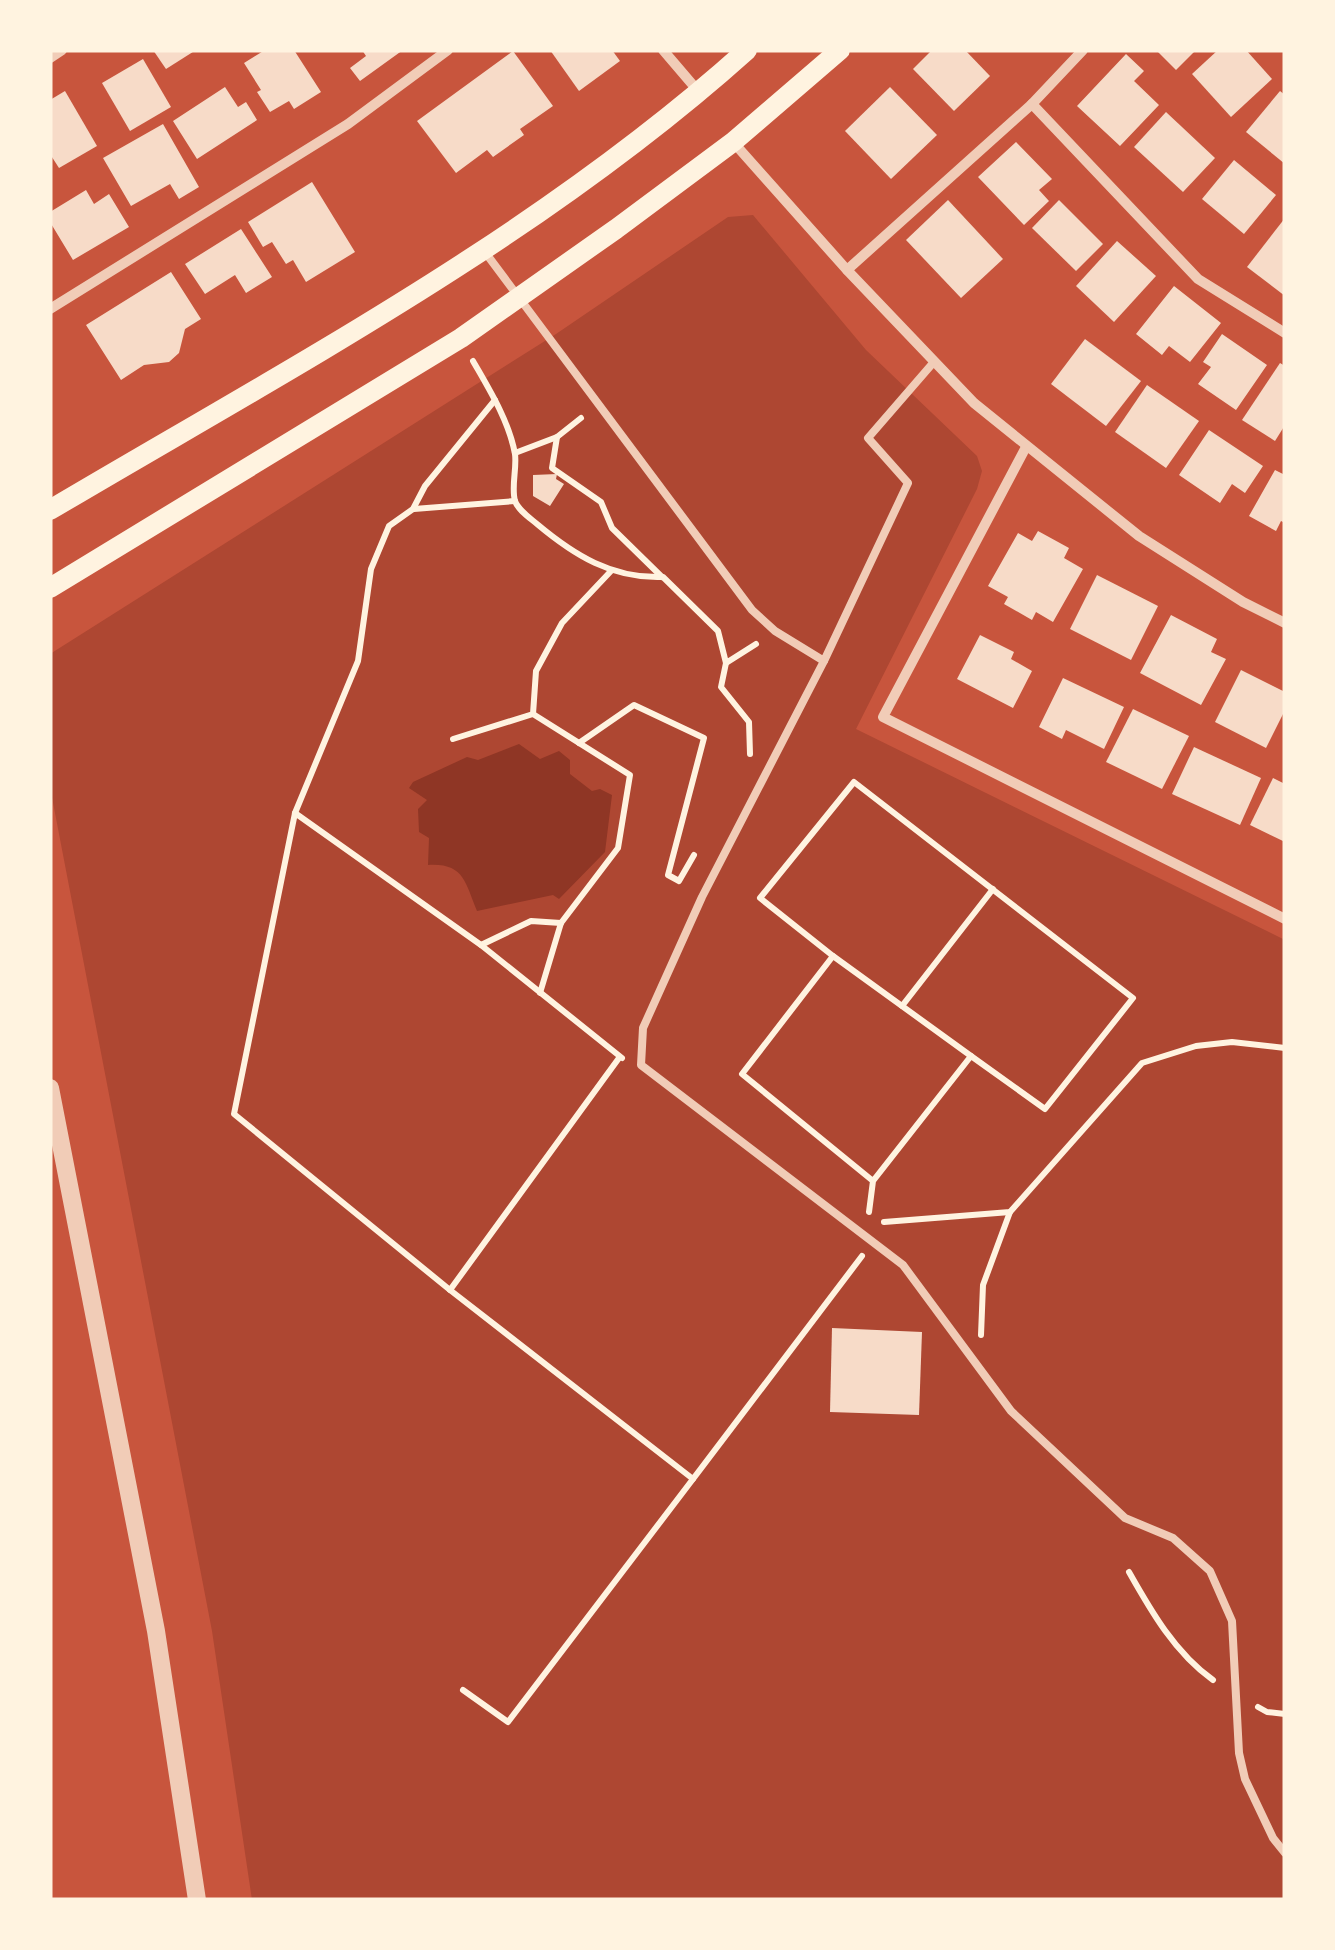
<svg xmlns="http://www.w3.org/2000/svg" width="1335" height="1950" viewBox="0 0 1335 1950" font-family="Rubik,sans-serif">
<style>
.green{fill:#ae4732}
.water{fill:#8f3625}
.building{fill:#f7dbc8}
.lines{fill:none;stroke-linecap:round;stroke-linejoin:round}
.path{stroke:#fff3e0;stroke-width:6}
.service{stroke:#f1ccb7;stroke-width:8}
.minor{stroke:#f1ccb7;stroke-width:10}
.tertiary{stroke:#f1ccb7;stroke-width:18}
.secondary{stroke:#fff3e0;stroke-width:20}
</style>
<rect width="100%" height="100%" fill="#c8553d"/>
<!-- green -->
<path class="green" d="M753,215L866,350L977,456L982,471L977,489L856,729L1285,940V1900H252L212,1631L50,787V654L556,334L728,217Z"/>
<!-- water -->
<path class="water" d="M519,744L540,759L559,751L570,760V774L592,791L600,789L612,795L605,852L559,899L553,895L477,911C465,882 464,863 428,865L429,838L419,832L418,809L427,800L409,788L413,782L467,757L478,760Z"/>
<!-- building -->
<g class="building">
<path d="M153,50H196L166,69Z"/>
<path d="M265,50H294L321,92L294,109L289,101L270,112L257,92L261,90L244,63Z"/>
<path d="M362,50H403L360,81L350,68L366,56Z"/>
<path d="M550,50H612L620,61L579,91Z"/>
<path d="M932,50H965L990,76L954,111L913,69Z"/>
<path d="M1156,50H1196L1176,70Z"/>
<path d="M1218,50H1246L1272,79L1231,117L1192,74Z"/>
<path d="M513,51L553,106L520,129L524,135L493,157L487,150L456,173L417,121Z"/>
<path d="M1126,54L1144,71L1134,81L1159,105L1120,146L1077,106Z"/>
<path d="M143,59L171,107L130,131L102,83Z"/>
<path d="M225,87L238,107L246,102L257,120L197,159L173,121Z"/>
<path d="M890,87L937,135L891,179L845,131Z"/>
<path d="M65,91L97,146L59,168L50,154V100Z"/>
<path d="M1280,91L1285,95V164L1246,132Z"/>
<path d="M1166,112L1215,158L1183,192L1134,147Z"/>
<path d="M163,124L199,187L179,199L170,184L131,206L103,158Z"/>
<path d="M1016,142L1052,179L1039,190L1049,201L1024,225L978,177Z"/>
<path d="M1234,160L1276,195L1244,234L1202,199Z"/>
<path d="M312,182L355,252L306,282L293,260L286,264L272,242L263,247L248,222Z"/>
<path d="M86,190L94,204L109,194L129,227L73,260L50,222V212Z"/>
<path d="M948,200L1003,259L961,298L906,240Z"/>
<path d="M1059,200L1103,244L1076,271L1032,228Z"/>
<path d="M1285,218V296L1247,267Z"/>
<path d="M241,229L272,277L246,293L235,275L205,294L185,264Z"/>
<path d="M1117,241L1156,276L1114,322L1076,286Z"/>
<path d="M171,272L201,319L185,329L179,353L169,362L144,365L121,380L86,325Z"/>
<path d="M1174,286L1221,323L1190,362L1169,346L1162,355L1136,334Z"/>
<path d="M1222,334L1267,365L1236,410L1198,384L1211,367L1203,362Z"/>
<path d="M1085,339L1141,381L1106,426L1051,384Z"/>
<path d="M1280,363L1285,366V425L1275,441L1242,420Z"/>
<path d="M1147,385L1199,421L1166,468L1115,432Z"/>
<path d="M1209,430L1263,466L1245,493L1232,484L1220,503L1179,475Z"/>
<path d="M1275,470L1285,475V523L1281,521L1276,531L1249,516Z"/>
<path d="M557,474L556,479L564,484L550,506L533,496V475Z"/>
<path d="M1038,531L1069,548L1064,558L1083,569L1053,622L1036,612L1032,620L1004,604L1008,597L988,586L1018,533L1032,541Z"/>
<path d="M1097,575L1158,606L1131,660L1070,629Z"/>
<path d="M1171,615L1217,639L1211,652L1226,659L1201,705L1140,673Z"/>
<path d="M980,635L1014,652L1011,659L1032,671L1013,708L957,679Z"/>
<path d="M1241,670L1285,692V710L1266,748L1215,722Z"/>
<path d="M1063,678L1124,707L1104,749L1066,730L1062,739L1039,727Z"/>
<path d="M1133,709L1189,736L1162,789L1106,762Z"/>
<path d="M1194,747L1261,778L1240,825L1172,794Z"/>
<path d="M1273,778L1285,784V842L1250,825Z"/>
<path d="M832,1328L922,1332L919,1415L830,1412Z"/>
</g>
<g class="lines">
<!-- path -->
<g class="path">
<path d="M473,361C489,389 509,421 515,454C517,468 511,487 515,501C518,510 530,518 537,524C574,555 612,579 663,577L718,631L726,663L756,644"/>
<path d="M495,400L425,486L413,509L389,526L371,569L358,661L295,813L234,1114L450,1290L693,1479L862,1256"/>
<path d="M557,437L552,468L601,502L612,528L662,577"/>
<path d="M515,453L557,437L581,418"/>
<path d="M414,509L515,501"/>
<path d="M726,663L721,687L749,722L750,754"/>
<path d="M533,714L630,775L618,848L561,923L540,993"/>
<path d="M453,739L533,714L536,671L562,623L611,571"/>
<path d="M579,743L634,705L704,738L668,875L679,881L694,855"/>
<path d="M295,813L481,945L622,1058"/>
<path d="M481,945L531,921L561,923"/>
<path d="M833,956L971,1056"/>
<path d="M902,1006L993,889"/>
<path d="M869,1212L873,1181L971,1056L1045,1109L1133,998L854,782L760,898L833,956L742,1074L873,1181"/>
<path d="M884,1222L1010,1212L1142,1063L1196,1046L1232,1042L1285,1048"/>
<path d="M450,1290L619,1058"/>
<path d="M981,1335L983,1285L1010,1212"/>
<path d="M1129,1572C1151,1611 1175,1653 1213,1680"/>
<path d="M463,1690L508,1722L693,1479"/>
<path d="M1258,1707L1267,1712L1285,1714"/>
</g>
<!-- service -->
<g class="service">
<path d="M485,252L752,610L775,631L824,661L908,483L868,438L933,363"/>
<path d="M824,661L702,897L643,1028L641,1065L903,1265L1011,1411L1125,1518L1173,1538L1210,1571L1232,1621L1239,1753L1245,1779L1273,1838L1285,1853"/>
</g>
<!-- minor -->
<g class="minor">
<path d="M663,50L698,91"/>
<path d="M50,58L62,50"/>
<path d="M1032,104L1198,279L1285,333"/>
<path d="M734,143L847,270L974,403L1139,536L1243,602L1285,623"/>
<path d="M847,270L1032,104L1083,50"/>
<path d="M50,309L348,124L448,50"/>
<path d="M1026,447L883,717L1285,919"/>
</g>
<!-- tertiary -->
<path class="tertiary" d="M50,1088L156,1631L197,1900"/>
<!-- secondary -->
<g class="secondary">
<path d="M50,510C288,369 540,236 747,50"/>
<path d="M50,588L461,338L616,229L733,142L840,50"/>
</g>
</g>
<!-- border -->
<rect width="1335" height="1950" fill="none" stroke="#fff3e0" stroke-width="105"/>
</svg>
